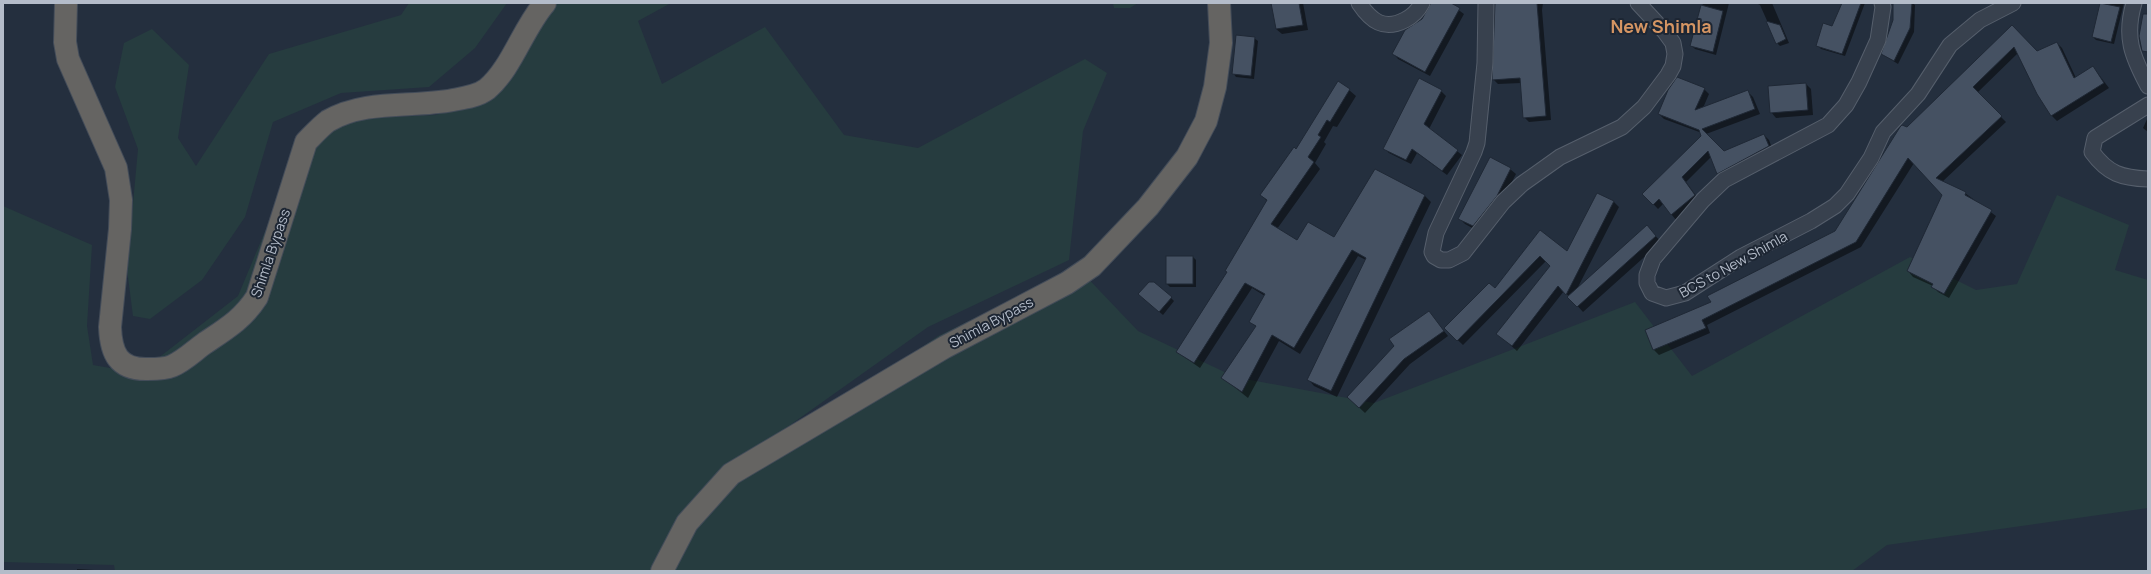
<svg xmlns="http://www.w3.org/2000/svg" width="2151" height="574" viewBox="0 0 2151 574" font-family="Manrope,sans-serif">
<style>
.green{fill:#263c3f}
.shadow{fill:#0007}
.building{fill:#455162;stroke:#1f2835}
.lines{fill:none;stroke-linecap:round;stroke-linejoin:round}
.minor-casing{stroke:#565f6c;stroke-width:17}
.trunk-casing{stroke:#434c59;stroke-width:24}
.minor{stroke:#38414e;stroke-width:15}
.trunk{stroke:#656462;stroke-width:22}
.labels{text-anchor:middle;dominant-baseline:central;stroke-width:4;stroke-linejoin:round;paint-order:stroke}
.street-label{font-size:14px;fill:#b4bcc9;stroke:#1d2633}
.district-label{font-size:18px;font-weight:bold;fill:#d59563;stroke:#1d2633}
</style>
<rect width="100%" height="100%" fill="#242f3e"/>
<!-- green -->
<g class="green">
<path d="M409,3H507L475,48L429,87L341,93L273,122L245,217L202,280L150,319L133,316L127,269L138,149L115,87L124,43L152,29L189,65L178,138L196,166L269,54L401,15Z"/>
<path d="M549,3H671L638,21L662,84L765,27L844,135L918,148L1085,59L1107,73L1083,131L1069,260L928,327L727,470L656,571H115L114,565L3,562V206L92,245L87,326L93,365L139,373L238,296L304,138L325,120L436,115L475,99Z"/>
<path d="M1113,3H1138L1130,8H1114Z"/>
<path d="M2057,195L2129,225L2115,270L2148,280V508L1887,545L1852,571H666L690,524L734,477L938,336L1078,268L1138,331L1235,377L1374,403L1635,302L1692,376L1910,257L1976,290L2017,284Z"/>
</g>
<!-- shadow -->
<g class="shadow">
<path d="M1272,3H1303L1308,30L1282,34L1276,29Z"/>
<path d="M1432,3H1449L1464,14L1430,76L1398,59L1393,53L1429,11Z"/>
<path d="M1496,3H1543L1542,10L1551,120L1529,122L1524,117L1521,83L1498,84L1493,79Z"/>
<path d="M1703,3H1729L1716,55L1695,49L1692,46Z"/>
<path d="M1756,3H1772L1789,43L1780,46L1777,43L1760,5Z"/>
<path d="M1843,3H1865L1845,56L1821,49L1817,45L1832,27Z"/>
<path d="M1894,3H1912L1915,5L1914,32L1898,64L1882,54L1894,20Z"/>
<path d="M2101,3H2124L2114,44L2096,40L2093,37Z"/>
<path d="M2012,26L2037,52L2057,43L2062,48L2076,78L2093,67L2109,88L2057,121L2052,116L2018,53L1977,93L2006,122L1942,182L1965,193L1996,216L1949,298L1938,292L1933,286L1913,277L1908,271L1943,195L1914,163L1861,247L1707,325L1710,333L1659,355L1654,350L1712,303L1836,232L1907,129Z"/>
<path d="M1254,38L1258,41L1254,79L1236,77L1233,73Z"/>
<path d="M1806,84L1811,89L1813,115L1776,118L1771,112Z"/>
<path d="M1704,89L1709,94L1703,108L1748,92L1753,97L1760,114L1706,134L1724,152L1764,135L1769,140L1773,151L1723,178L1718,173L1711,157L1686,182L1700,201L1676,220L1663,204L1658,209L1644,194L1703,136L1702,133L1664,119L1659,114Z"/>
<path d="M1349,90L1356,96L1337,127L1333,126L1324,142L1326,144L1315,163L1320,169L1277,229L1298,241L1335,238L1375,170L1425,196L1431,202L1337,397L1314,386L1308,379L1366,260L1358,256L1300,354L1279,341L1248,398L1223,378L1257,328L1250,321L1265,296L1252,288L1200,368L1177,352L1228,272L1267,201L1261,195L1296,151Z"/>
<path d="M1441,91L1446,96L1429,129L1462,155L1447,175L1417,153L1411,164L1389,153L1384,148Z"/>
<path d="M2148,117V132L2143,128Z"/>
<path d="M1510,169L1516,174L1502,201L1478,231L1465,224L1459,218Z"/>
<path d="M1598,194L1614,202L1619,207L1577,289L1652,232L1661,242L1583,312L1564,291L1517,351L1498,334L1551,266L1546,261L1463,345L1445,328L1495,290L1541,232L1568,253Z"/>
<path d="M1193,257L1196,260V287H1170L1167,284Z"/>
<path d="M1143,298H1171L1174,301L1163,315Z"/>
<path d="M1429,312L1448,336L1410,364L1365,413L1348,397Z"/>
<path d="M77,569L94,570L96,571H77Z"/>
</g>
<!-- building -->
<g class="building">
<path d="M1271,3H1299L1303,25L1276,29Z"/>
<path d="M1431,3H1451L1460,8L1425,72L1392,54L1405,30L1422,19Z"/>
<path d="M1495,3H1537L1546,116L1523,118L1520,78L1492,80Z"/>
<path d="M1842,3H1861L1842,54L1816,46L1823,23L1832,26Z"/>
<path d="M1893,3H1912L1910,28L1894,61L1881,54L1893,20Z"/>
<path d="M2100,3L2120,7L2111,42L2092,37Z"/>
<path d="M1701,5L1723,11L1713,52L1690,46Z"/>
<path d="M2143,14H2148V52L2142,51L2139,36Z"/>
<path d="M1766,21L1780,25L1786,39L1776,44Z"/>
<path d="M2012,25L2037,51L2057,42L2074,78L2093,66L2104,83L2051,116L2037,94L2014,47L1973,87L2002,116L1936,178L1966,192L1965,195L1992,210L1944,294L1931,287L1933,284L1907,271L1942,195L1908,158L1856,242L1702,320L1706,328L1653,350L1645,330L1711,302L1707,296L1835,231L1900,127L1902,125L1907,127Z"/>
<path d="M1236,35L1255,37L1251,76L1232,74Z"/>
<path d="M1677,77L1705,88L1695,110L1748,90L1755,109L1702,129L1724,151L1764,134L1769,146L1717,174L1708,151L1682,177L1695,195L1671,215L1659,199L1653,205L1642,194L1701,136L1699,130L1658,114L1668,90Z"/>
<path d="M1419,78L1442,90L1424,124L1458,150L1442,171L1412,149L1406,160L1383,149Z"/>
<path d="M1338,81L1350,89L1330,122L1327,120L1318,135L1321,137L1308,157L1314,162L1271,224L1297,240L1308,222L1334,237L1375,169L1425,195L1331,391L1307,380L1366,258L1352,250L1294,348L1272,335L1242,392L1221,378L1256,326L1249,322L1265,294L1245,283L1194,363L1176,352L1227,272L1225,271L1267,200L1260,195L1294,147L1296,149Z"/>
<path d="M1806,83L1808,110L1770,113L1768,86Z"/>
<path d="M1490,157L1511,168L1497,196L1473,226L1458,219Z"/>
<path d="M1597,193L1614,201L1566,295L1558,286L1512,346L1496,334L1550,266L1540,256L1457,341L1444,328L1489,283L1495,288L1540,230L1567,251Z"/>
<path d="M1647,225L1656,236L1577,307L1567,297Z"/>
<rect x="1166" y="256" width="27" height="28"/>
<path d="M1149,282H1154L1172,297L1159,312L1138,294Z"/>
<path d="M1429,311L1444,331L1404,359L1359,408L1347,397L1394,346L1389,339Z"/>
</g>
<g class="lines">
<defs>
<g id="minor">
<path d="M1359,3C1371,21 1384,31 1405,20C1413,16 1418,11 1422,3"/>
<path d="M1486,3L1485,63L1477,143L1474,152L1436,233L1432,252L1434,256L1441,260H1449L1463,253L1503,202L1522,184L1560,157L1622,127L1644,107L1668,75L1673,66L1675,54L1673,43L1665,32L1638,3"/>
<path d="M1882,3L1883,7L1878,40L1859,82L1846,105L1828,125L1724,180L1703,200L1653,259L1647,275V283L1652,293L1666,298L1685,293L1741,257L1811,221L1835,206L1847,194L1871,158L1883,132L1918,94L1950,45L1980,20L2013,3"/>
<path d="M2134,3C2124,37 2132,56 2148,86"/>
<path d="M2148,105L2095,138L2092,152C2108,174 2122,178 2148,179"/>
</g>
<g id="trunk">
<path d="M66,3L65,42L68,59L116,168L121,200L120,229L110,327C111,353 118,370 148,369C156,369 165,369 172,366C184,361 195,350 205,343C226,329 243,319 257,297L306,142C313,135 320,127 328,121C366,99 412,108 453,100C464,98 478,96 487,89C512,68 523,28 545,3"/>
<path d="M662,571L687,523L731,474L945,347L1067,283L1092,266L1148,207L1187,157L1206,121L1215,87L1221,43L1219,3"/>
</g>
</defs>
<!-- minor casing -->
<use href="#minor" class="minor-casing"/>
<!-- trunk casing -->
<use href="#trunk" class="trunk-casing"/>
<!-- minor -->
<use href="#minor" class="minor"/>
<!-- trunk -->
<use href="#trunk" class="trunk"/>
</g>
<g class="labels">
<!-- street labels -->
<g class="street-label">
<text transform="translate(270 253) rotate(-71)">Shimla Bypass</text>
<text transform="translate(1733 264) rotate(-29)">BCS to New Shimla</text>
<text transform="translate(991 322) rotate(-28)">Shimla Bypass</text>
</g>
<!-- district labels -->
<g class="district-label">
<text x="1661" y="26">New Shimla</text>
</g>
</g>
<!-- border -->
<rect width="2151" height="574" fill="none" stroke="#b4bcc9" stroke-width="8"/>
</svg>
